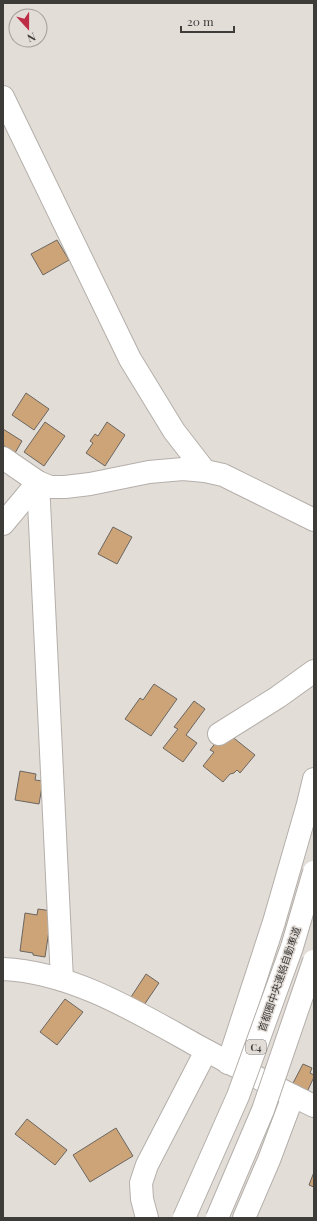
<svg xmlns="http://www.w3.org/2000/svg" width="317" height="1221" viewBox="0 0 317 1221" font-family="'Playfair Display','Noto Sans JP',serif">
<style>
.building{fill:#cca477;stroke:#6b6661}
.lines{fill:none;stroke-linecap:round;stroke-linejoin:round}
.minor-casing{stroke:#b4afaa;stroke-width:24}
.minor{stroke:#fff;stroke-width:22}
.highway-bridge-casing{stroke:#b4afaa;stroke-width:24;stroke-linecap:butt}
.highway-bridge{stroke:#fff;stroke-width:22}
.labels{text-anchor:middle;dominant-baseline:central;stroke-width:3;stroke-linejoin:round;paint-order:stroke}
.shield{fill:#e3ddd8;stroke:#706c69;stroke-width:1}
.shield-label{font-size:9px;font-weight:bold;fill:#3e3c39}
.street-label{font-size:10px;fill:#3e3c39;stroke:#e3ddd8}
</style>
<rect width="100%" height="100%" fill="#e3ddd8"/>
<!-- building -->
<g class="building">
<path d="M57,240L69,260L43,275L31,254Z"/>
<path d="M26,393L49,409L34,430L12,415Z"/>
<path d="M45,422L65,436L44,466L24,452Z"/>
<path d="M107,422L125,435L105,466L86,453L93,443L90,441L95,434L98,436Z"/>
<path d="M3,429L22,441L15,453L3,445Z"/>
<path d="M113,527L132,537L117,564L98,554Z"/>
<path d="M154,684L177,699L151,736L125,719L140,698L143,700Z"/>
<path d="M194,701L205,709L186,735L197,743L183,762L163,748L178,729L174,727Z"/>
<path d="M230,735L255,755L240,773L237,770L234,773L230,774L223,782L203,766L214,752L210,750L217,741L222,745Z"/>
<path d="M20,771L36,774L35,780L43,781L39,804L15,800Z"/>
<path d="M38,909L52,911L45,957L33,955V953L20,951L25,913L37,915Z"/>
<path d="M146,974L159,983L144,1005L131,997Z"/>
<path d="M65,999L83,1012L57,1045L40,1032Z"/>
<path d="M303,1064L312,1068L310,1073L314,1075V1077L307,1092L292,1085Z"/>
<path d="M27,1119L67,1150L55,1165L15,1134Z"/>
<path d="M116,1128L133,1156L90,1182L73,1155Z"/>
<path d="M314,1172V1187L309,1185Z"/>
</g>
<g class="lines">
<defs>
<g id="minor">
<path d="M3,97L130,359L174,431L205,471"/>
<path d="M3,458L38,482L50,487H65L90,484L149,472L183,469L205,471L223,475L314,520"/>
<path d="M38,482L62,980"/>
<path d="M3,524L38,482"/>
<path d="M219,734L278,697L314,671"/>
<path d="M3,969C72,972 137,1012 196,1045C235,1066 274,1087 314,1106"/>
<path d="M228,1063L274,922L308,804L314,779"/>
<path d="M147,1218L142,1199L141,1183L147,1165L206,1051"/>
<path d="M244,1218L269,1160L293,1096"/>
</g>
</defs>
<!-- minor casing -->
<use href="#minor" class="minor-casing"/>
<!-- minor -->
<use href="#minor" class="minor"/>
<defs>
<g id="highway-bridge">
<path d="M184,1218L238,1096L292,947L314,872"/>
<path d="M217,1218L263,1110L314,961"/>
</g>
</defs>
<!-- highway-bridge casing -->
<use href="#highway-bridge" class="highway-bridge-casing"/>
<!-- highway-bridge -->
<use href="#highway-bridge" class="highway-bridge"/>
</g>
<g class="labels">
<!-- shield labels -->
<rect class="shield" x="246" y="1040" width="20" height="14" rx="3"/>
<g class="shield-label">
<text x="256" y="1047">C4</text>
</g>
<!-- street labels -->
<g class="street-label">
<text transform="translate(279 979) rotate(-71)">首都圏中央連絡自動車道</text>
</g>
</g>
<!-- border -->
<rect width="317" height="1221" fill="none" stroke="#3e3c39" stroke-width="8"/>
<!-- north arrow -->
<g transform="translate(28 28) rotate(159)"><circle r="19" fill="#e3ddd8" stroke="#a19d98"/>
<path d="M0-3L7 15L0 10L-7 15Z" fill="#be2d46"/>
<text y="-6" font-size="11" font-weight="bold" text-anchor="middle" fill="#3e3c39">N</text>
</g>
<!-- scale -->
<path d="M181 26v6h53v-6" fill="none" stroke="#3e3c39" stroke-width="2"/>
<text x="187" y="26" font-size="12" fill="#3e3c39" stroke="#e3ddd8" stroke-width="3" paint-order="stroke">20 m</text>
</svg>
